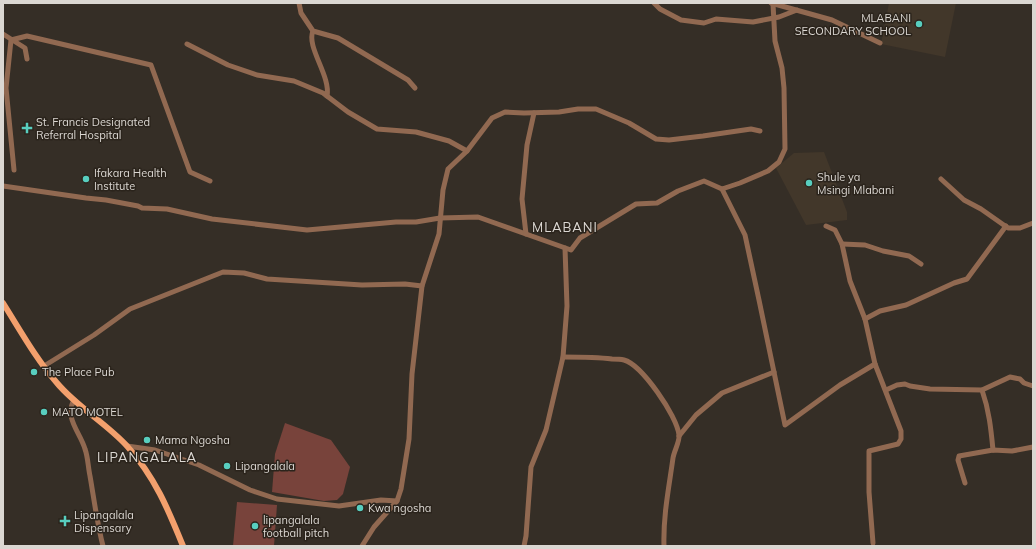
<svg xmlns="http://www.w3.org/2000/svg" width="1036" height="549" viewBox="0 0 1036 549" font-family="Mulish,sans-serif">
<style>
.built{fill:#42372a}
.green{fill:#78433b}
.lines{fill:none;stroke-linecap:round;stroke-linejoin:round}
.minor{stroke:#916951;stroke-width:5}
.major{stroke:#f3a06d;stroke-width:6}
.poi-dot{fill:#58cebf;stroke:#2b241c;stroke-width:1.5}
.labels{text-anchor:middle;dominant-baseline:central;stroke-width:3;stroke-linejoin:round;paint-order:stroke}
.poi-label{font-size:11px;fill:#dbd7d2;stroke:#2b241c;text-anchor:start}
.quarter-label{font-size:13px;letter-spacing:1px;fill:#dbd7d2;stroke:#2b241c}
</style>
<rect width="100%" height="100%" fill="#352e26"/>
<!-- built -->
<g class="built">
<path d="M889,3H956L945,57L881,44Z"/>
<path d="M824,152L847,212V220L806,225L776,168L794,153Z"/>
</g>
<!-- green -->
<g class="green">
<path d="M285,423L331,440L350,467L343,494L337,500L324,501L272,492L275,454Z"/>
<path d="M237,502L277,505L274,546H233Z"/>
</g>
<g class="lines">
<!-- minor -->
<g class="minor">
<path d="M299,3L301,13L313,31L338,38L408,80L415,88"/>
<path d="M654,3L660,9L681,20L704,23L716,19L753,22L779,17L797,10"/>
<path d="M771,3L832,20L880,43"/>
<path d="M313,31C306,47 331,76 327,96"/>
<path d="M3,34L25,48L27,59"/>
<path d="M187,44L228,65L257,75L294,81L323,93L348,112L377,129L416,132L449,141L467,151"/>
<path d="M14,170L6,88L11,40L27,36L151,65L190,172L210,181"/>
<path d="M941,179L964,200L981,209L1008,228H1020L1033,223"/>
<path d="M3,186L86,198L106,200L138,206L142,208L167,209L212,219L307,230L396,222H416L440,218L478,217L571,250L580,238L636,204L657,203L678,191L704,181L722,189L740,183L768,171L779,162L785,149L784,88L782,68L775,41L773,4"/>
<path d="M722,189L745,235L759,300L785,425L840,385L875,364"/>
<path d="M826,226L835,230L842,244L850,281L865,319L875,364L901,431V439L898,444L869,451V492L873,543"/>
<path d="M526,234L522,199L527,145L534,113"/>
<path d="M842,244L865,245L883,251L909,256L921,264"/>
<path d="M865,319L880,311L906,305L954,283L967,279L1006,226"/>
<path d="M563,357C579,357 596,357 612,359C616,359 620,359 624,360C642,365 677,416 679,435C680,441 674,451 673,458C669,487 663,516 664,546"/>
<path d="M44,366L94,335L130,309L223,272L244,273L267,279L362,285L405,284L422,286"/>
<path d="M886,390L897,385L905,384L910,386L930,389L982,390L1010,377L1020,379L1024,383L1033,386"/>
<path d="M982,390C989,410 991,429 993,450"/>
<path d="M74,400C64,418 80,432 85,449C88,457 88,467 90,476C94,499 97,523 103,546"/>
<path d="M679,436L696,415L722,393L774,372"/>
<path d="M127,446L155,450L199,465L250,490L277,499L339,506L381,500L397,501"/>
<path d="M965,483L958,460L959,456L993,450L1012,451L1033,447"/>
<path d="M362,546L374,527L397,501L401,489L409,439L412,374L422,286L439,234L443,190L448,169L467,151L492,118L505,112L524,113L559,112L578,109H596L629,123L656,139L669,140L703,136L751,129L760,131"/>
<path d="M524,546L526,536L531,467L546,430L563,357L567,306L565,248"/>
</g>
<!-- major -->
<path class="major" d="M3,303C20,330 36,359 57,383C77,407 106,423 127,446C155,477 168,509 183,546"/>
</g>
<!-- markers -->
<g class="poi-dot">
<circle cx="919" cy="24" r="4"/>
<path d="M25 122h4v4h4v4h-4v4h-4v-4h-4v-4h4z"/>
<circle cx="86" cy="179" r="4"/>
<circle cx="809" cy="183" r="4"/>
<circle cx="34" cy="372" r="4"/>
<circle cx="44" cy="412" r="4"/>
<circle cx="147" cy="440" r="4"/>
<circle cx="227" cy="466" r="4"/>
<circle cx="360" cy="508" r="4"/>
<path d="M63 515h4v4h4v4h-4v4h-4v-4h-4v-4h4z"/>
<circle cx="255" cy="526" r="4"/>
</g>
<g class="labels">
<!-- poi labels -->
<g class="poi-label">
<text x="911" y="18" text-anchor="end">MLABANI<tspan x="911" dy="13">SECONDARY SCHOOL</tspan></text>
<text x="36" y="122">St. Francis Designated<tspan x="36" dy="13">Referral Hospital</tspan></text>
<text x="94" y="173">Ifakara Health<tspan x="94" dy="13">Institute</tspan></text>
<text x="817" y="177">Shule ya<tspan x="817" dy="13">Msingi Mlabani</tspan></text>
<text x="42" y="372">The Place Pub</text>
<text x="52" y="412">MATO MOTEL</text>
<text x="155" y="440">Mama Ngosha</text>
<text x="235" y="466">Lipangalala</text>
<text x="368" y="508">Kwa ngosha</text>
<text x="74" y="515">Lipangalala<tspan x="74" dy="13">Dispensary</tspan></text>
<text x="263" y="520">lipangalala<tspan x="263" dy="13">football pitch</tspan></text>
</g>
<!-- quarter labels -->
<g class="quarter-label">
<text x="565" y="227">MLABANI</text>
<text x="147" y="457">LIPANGALALA</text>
</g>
</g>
<!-- border -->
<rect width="1036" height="549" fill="none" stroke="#dbd7d2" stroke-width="8"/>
</svg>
